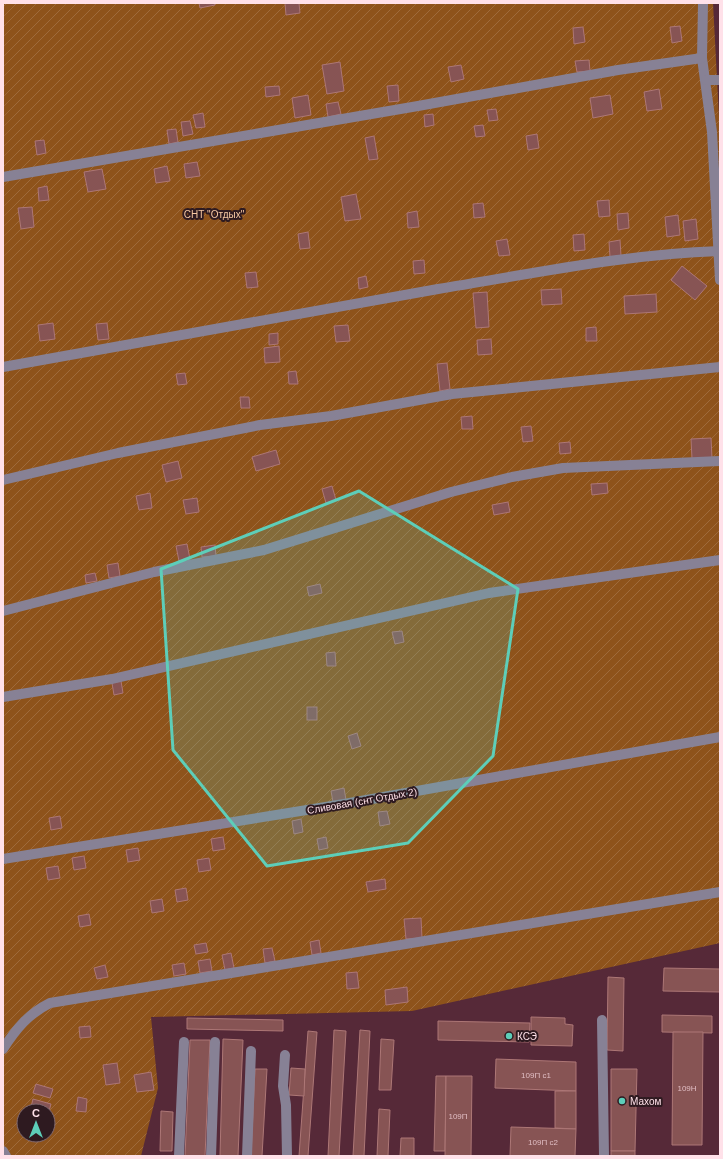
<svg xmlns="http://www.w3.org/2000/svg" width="723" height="1159" viewBox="0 0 723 1159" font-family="Arial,sans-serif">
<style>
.garden{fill:url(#garden-furrows);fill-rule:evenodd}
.building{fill:#875454;stroke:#ad7776}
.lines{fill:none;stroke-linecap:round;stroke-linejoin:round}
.minor{stroke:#878195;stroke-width:10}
.marked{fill:#5dceb9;fill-opacity:0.2;stroke:#5dceb9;stroke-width:3;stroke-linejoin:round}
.poi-dot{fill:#5dceb9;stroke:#2e1a20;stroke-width:1.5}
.labels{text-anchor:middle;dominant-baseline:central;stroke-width:4;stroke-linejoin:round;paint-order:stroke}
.number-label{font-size:8px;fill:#e1bec4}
.park-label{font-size:10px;fill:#f6c8a3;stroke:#2e1a20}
.street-label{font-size:10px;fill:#ffe1e9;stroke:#2e1a20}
.poi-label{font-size:10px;fill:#ffe1e9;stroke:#2e1a20;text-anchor:start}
</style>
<defs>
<pattern id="garden-furrows" width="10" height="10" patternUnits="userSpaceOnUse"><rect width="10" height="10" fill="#8e531b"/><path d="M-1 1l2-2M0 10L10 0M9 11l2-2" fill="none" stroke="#9f6b3c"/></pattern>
</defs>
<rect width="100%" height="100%" fill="#562938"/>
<!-- garden -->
<path class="garden" d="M3,3H713L720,136V943L412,1011L151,1017L158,1088L141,1156H3ZM24,1111H48V1135H24Z"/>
<!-- building -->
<g class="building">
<path d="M199,3H215V5L200,8Z"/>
<path d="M285,3H299L300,13L286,15Z"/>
<path d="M680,26L682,41L672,43L670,27Z"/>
<path d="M583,27L585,42L574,44L573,28Z"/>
<path d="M589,60L590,71L577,72L575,61Z"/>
<path d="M340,62L344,91L327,94L322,65Z"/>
<path d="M461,65L464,79L451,82L448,67Z"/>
<path d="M398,85L399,101L389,102L387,86Z"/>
<path d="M279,86L280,95L266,97L265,87Z"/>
<path d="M659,89L662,109L647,111L644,92Z"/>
<path d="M308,95L311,115L295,118L292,98Z"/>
<path d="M610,95L613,114L593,118L590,98Z"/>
<path d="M338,102L341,114L328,117L326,104Z"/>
<path d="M496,109L498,120L489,121L487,110Z"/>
<path d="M203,113L205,127L196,128L193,115Z"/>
<path d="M433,114L434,125L425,127L424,115Z"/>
<path d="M190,121L193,134L183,136L181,122Z"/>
<path d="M483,125L485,136L476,137L474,126Z"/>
<path d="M176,129L178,142L169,144L167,130Z"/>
<path d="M537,134L539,148L528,150L526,136Z"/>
<path d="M374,136L378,159L369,160L365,138Z"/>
<path d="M44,140L46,153L37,155L35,141Z"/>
<path d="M197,162L200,176L186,178L184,164Z"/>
<path d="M167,166L170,181L156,183L154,169Z"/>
<path d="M102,169L106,189L88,192L84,172Z"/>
<path d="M47,186L49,200L39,201L38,188Z"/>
<path d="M356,194L361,219L345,221L341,197Z"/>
<path d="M609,200L610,216L599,217L597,201Z"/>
<path d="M483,203L485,217L474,218L473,204Z"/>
<path d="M32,207L34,227L21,229L18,208Z"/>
<path d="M417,211L419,227L408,228L407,213Z"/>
<path d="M628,213L629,228L618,230L617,214Z"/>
<path d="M678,215L680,235L667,237L665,217Z"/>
<path d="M696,219L698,239L685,241L683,221Z"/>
<path d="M308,232L310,248L300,249L298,234Z"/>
<path d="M584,234L585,250L574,251L573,235Z"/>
<path d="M507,239L510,255L499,256L496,241Z"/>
<path d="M620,240L621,256L610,257L609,242Z"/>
<path d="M424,260L425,273L414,274L413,261Z"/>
<path d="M682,266L707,286L695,300L671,280Z"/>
<path d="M256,272L258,287L247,288L245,273Z"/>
<path d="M366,276L368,287L359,289L358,278Z"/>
<path d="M561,289L562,304L542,305L541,290Z"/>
<path d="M487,292L489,327L476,328L473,293Z"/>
<path d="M656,294L657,312L625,314L624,296Z"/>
<path d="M53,323L55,339L40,341L38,325Z"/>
<path d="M107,323L109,339L98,340L96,324Z"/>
<path d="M348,325L350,341L336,342L334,326Z"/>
<path d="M596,327L597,341H586V328Z"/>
<path d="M278,333V344L269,345V334Z"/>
<path d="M491,339L492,354L478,355L477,340Z"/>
<path d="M279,346L280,362L265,363L264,348Z"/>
<path d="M447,363L450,389L440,391L437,364Z"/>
<path d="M296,371L298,384H289L288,372Z"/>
<path d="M185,373L187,384L178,385L176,374Z"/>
<path d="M240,397H249L250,408H241Z"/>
<path d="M472,416L473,429H462L461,417Z"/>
<path d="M531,426L533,441L523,442L521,427Z"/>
<path d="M711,438L712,458L692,459L691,439Z"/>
<path d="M570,442L571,453L560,454L559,443Z"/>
<path d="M276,450L280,464L256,471L252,457Z"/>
<path d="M178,461L182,478L166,482L162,465Z"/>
<path d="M607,483L608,493L592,495L591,484Z"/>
<path d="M332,486L336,500L326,503L322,489Z"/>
<path d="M150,493L152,508L139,510L136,496Z"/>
<path d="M197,498L199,512L186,514L183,500Z"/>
<path d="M508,502L510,512L494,515L492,505Z"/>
<path d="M187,544L190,559L179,561L176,546Z"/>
<path d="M215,545L216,556L202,557L201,547Z"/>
<path d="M118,563L120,576L109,578L107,565Z"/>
<path d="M95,573L97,581L86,583L85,575Z"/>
<path d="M320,584L322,593L309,596L307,587Z"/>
<path d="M402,631L404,642L395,644L392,632Z"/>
<path d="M335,652L336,666H327L326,653Z"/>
<path d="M121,681L123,693L114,695L112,683Z"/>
<rect x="307" y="707" width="10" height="13"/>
<path d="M357,733L361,746L352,749L348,736Z"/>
<path d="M344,788L346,800L333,802L331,791Z"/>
<path d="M387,811L390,824L380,826L378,812Z"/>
<path d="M60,816L62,828L51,830L49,818Z"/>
<path d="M301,819L303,832L294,834L292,821Z"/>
<path d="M223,837L225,849L213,851L211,839Z"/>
<path d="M326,837L328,848L319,850L317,839Z"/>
<path d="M138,848L140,860L128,862L126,850Z"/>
<path d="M84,856L86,868L74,870L72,858Z"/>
<path d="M209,858L211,870L199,872L197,860Z"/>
<path d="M58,866L60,878L48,880L46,868Z"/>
<path d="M385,879L386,889L368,892L366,882Z"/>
<path d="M186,888L188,900L177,902L175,890Z"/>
<path d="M162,899L164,911L152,913L150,901Z"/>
<path d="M89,914L91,925L80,927L78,916Z"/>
<path d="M421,918L422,938L406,939L404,919Z"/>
<path d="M319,940L321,953L312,955L310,942Z"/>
<path d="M206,943L208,952L196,954L194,945Z"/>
<path d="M272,948L275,961L265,963L263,949Z"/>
<path d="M231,953L234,968L225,970L222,955Z"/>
<path d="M210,959L212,971L200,973L198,961Z"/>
<path d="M184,963L186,974L174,976L172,965Z"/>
<path d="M105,965L108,977L97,979L94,968Z"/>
<path d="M664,968L720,969V992L663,991Z"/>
<path d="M357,972L359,988L347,989L346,973Z"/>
<path d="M608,977L624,978L623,1051L607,1050Z"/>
<path d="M407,987L408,1002L386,1005L385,990Z"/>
<path d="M662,1015L712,1016V1033L662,1032Z"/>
<path d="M531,1017L565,1018V1024L573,1025L572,1046L531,1045Z"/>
<path d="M187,1018L283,1020V1031L187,1029Z"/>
<path d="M438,1021L530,1023L529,1042L438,1040Z"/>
<path d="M90,1026L91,1037L80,1038L79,1027Z"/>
<path d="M334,1030L346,1031L339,1156H328Z"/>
<path d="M360,1030L370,1031L364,1156H353Z"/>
<path d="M308,1031L317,1032L308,1156H299Z"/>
<path d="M673,1032H703L702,1145H672Z"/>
<path d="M223,1039L243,1040L238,1156H220Z"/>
<path d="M381,1039L394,1040L391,1090H379Z"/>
<path d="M190,1040H210L205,1156H185Z"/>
<path d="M496,1059L576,1062V1091L495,1088Z"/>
<path d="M117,1063L120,1083L106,1085L103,1065Z"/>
<path d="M291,1068L305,1069L304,1096L289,1095Z"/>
<path d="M255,1069H267L262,1156H251Z"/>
<path d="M611,1069H637L635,1151H611Z"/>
<path d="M151,1072L154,1090L137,1092L134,1075Z"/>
<path d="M436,1076H446L445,1151H434Z"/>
<path d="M446,1076H472L471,1156H445Z"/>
<path d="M36,1084L53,1089L50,1098L33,1093Z"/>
<path d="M555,1091H576V1129L555,1128Z"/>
<path d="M78,1097L87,1099L86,1112L76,1111Z"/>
<path d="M33,1099L51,1104L48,1115V1111H35V1108L31,1107Z"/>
<path d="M379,1109L390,1110L388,1156H377Z"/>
<path d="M161,1111L173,1112L172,1151H160Z"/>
<path d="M511,1127L576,1129L575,1156H510Z"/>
<path d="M401,1138H414V1156H400Z"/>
<rect x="611" y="1151" width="24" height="5"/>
</g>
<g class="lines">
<!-- minor -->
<g class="minor">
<path d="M703,3L702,58L712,132L720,280"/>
<path d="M706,80H720"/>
<path d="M3,177L418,106L618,70L702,58"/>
<path d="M3,367C148,340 293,314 438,289C531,274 625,254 720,251"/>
<path d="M3,480L118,453L260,425L331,416L452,394L720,367"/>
<path d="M3,611L154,572L264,550L451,492L512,477L563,468L720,461"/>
<path d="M3,697L112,679L489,593L720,560"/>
<path d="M3,859L344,804L720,737"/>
<path d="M602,1020L604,1156"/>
<path d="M3,1049C16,1029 28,1014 50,1003L720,892"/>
<path d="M285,1055L283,1086L286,1105L287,1156"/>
<path d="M3,1151L6,1156"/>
<path d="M179,1156L184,1042"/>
<path d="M211,1156L215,1042"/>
<path d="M247,1156L251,1051"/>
</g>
</g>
<!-- marked area -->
<path class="marked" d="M359,491L518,589L493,756L408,843L267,866L173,750L161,569Z"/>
<!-- markers -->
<g class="poi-dot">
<circle cx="509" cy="1036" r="4"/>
<circle cx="622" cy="1101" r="4"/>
</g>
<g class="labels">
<!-- number labels -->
<g class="number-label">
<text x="536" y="1075">109П с1</text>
<text x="687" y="1088">109Н</text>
<text x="458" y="1116">109П</text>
<text x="543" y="1142">109П с2</text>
</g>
<!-- park labels -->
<g class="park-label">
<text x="214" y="214">СНТ "Отдых"</text>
</g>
<!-- street labels -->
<g class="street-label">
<text transform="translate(362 801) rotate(-10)">Сливовая (снт Отдых 2)</text>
</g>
<!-- poi labels -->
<g class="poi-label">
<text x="517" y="1036">КСЭ</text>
<text x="630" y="1101">Махом</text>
</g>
</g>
<!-- border -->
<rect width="723" height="1159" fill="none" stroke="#ffe1e9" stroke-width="8"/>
<!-- north arrow -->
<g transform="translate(36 1123)"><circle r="19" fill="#2e1a20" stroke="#826a70"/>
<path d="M0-3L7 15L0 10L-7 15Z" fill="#5dceb9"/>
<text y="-6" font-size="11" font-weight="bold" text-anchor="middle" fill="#ffe1e9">С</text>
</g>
</svg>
